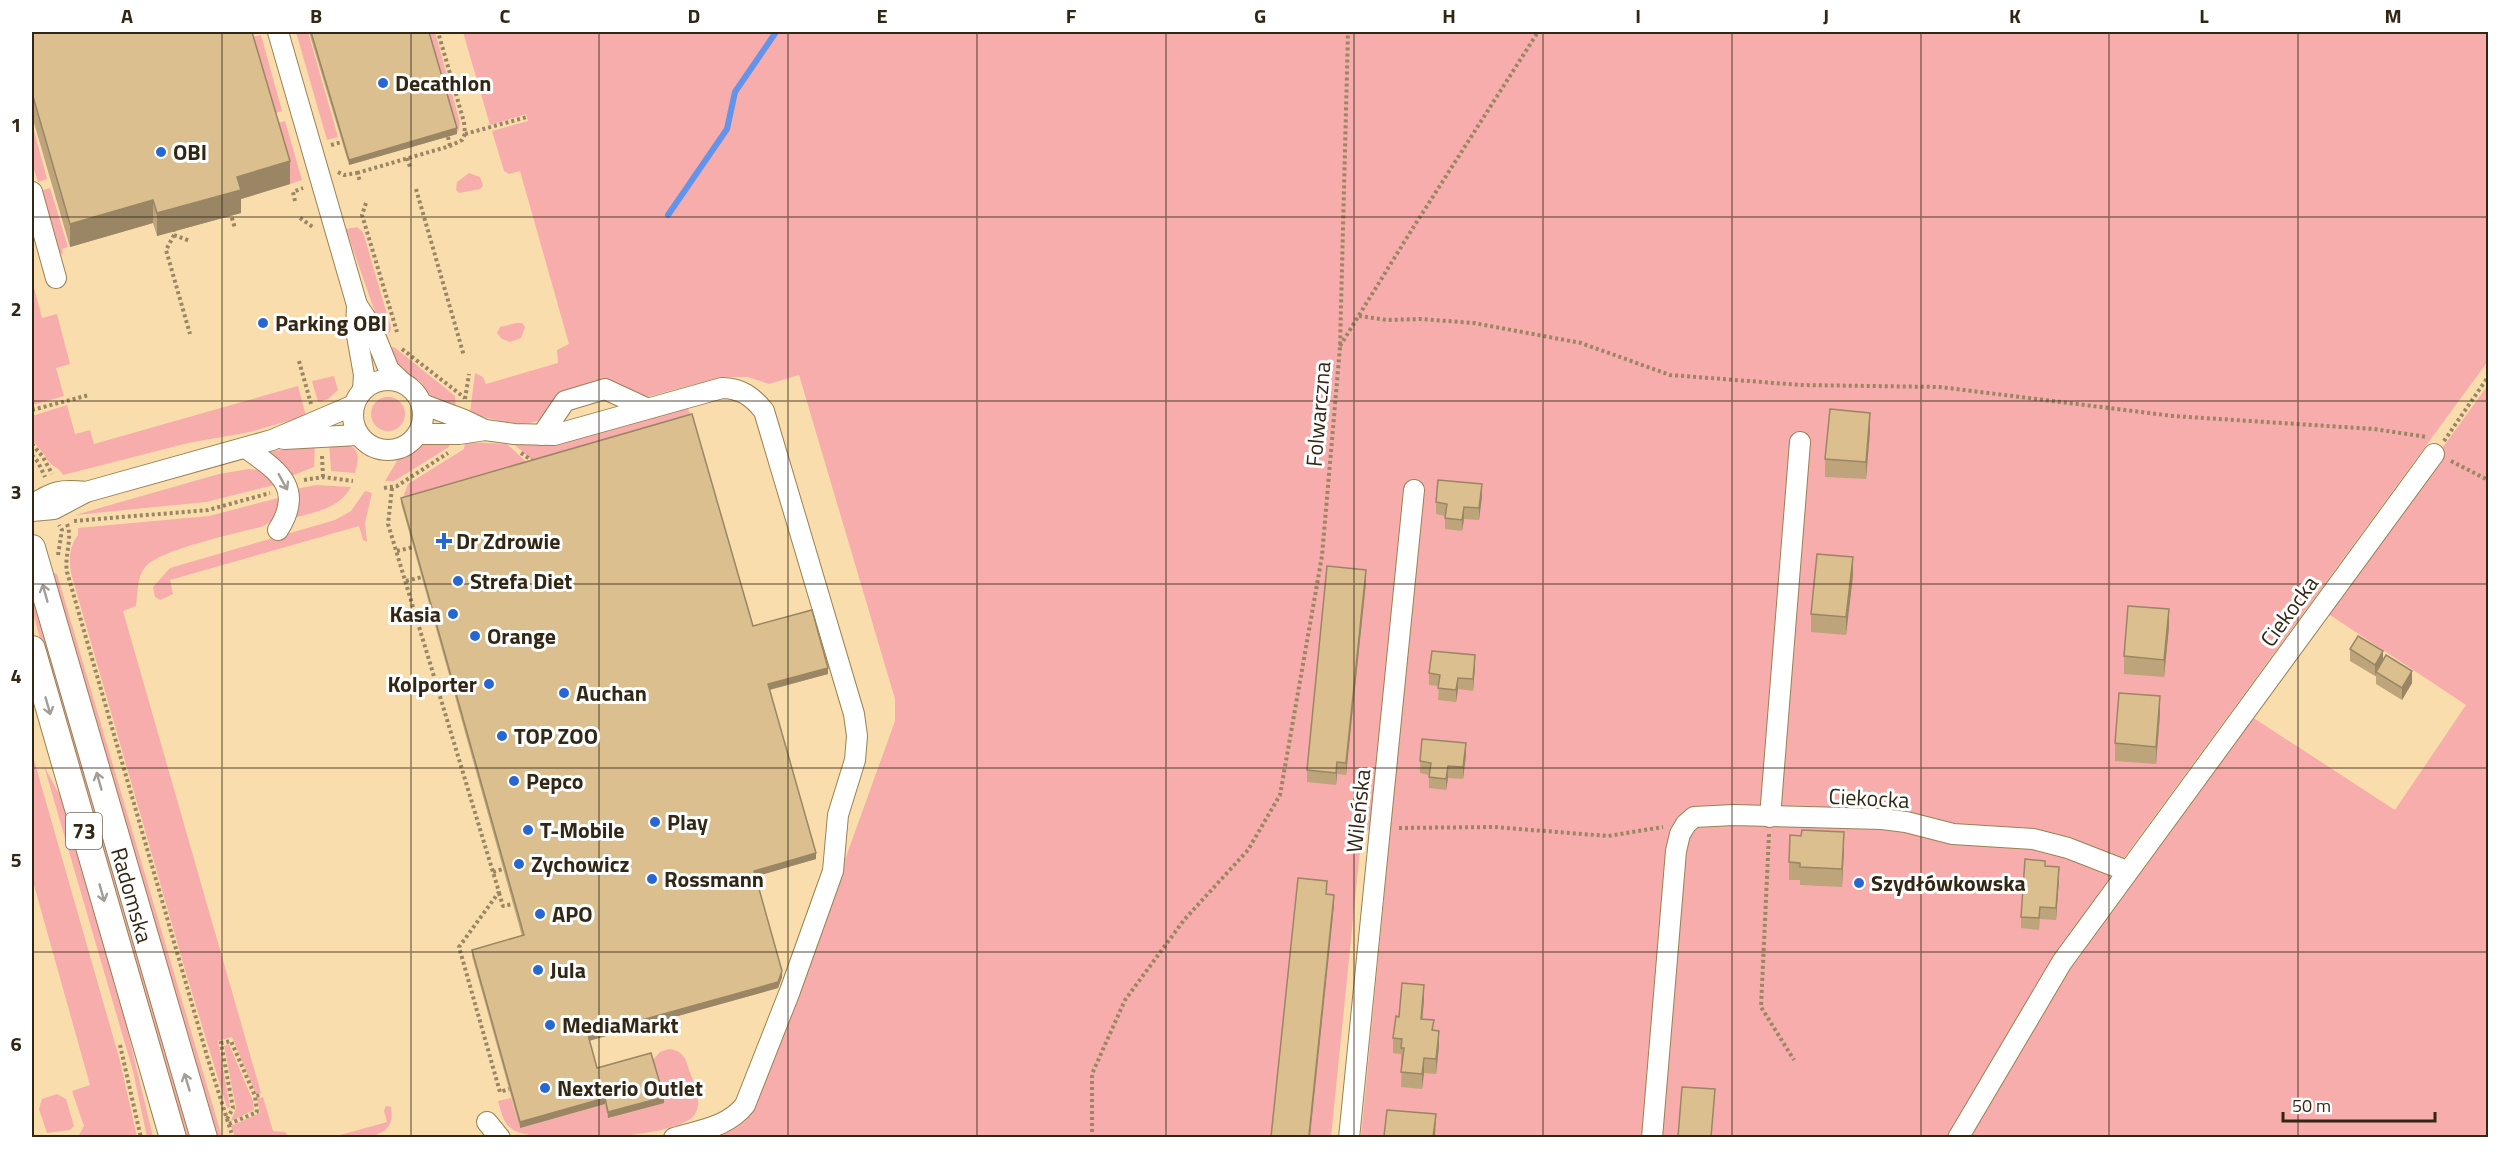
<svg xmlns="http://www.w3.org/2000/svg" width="2520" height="1169" viewBox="0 0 2520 1169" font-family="'Titillium Web',sans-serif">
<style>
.green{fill:#f7adac}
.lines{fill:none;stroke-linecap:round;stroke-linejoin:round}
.stream{stroke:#6194ea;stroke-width:6}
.minor-casing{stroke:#9b8052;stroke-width:22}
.major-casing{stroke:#9b8052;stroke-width:28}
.path{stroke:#9b8664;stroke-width:4;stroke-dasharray:3 3;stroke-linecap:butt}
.minor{stroke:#fff;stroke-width:20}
.major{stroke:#fff;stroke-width:26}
.wall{fill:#bda47b}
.shaded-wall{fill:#9a8664}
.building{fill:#dcbf8f;stroke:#9a8664;stroke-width:1.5}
.oneway{stroke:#a39e95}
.grid{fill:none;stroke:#322714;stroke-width:1.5;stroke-opacity:0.55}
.poi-dot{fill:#2767d4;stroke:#fff;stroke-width:2}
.labels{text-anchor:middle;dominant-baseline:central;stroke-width:6;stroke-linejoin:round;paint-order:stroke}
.shield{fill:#fff;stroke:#70685a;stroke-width:1.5}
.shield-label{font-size:21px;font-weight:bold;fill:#322714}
.poi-label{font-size:22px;font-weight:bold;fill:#322714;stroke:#fff;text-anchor:start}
.street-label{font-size:22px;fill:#322714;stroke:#fff}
.neatline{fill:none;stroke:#322714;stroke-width:2}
.grid-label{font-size:20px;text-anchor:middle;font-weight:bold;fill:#322714}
</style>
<rect width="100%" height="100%" fill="#faddac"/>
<!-- green -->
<g class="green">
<path d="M296,32H308L338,137L327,140Z"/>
<path d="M428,32H435L460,123L458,133Z"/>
<path d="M463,32H2488V361L2110,877L1952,1137H1361L1391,825L1362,831L1331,1137H712C732,1132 746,1126 756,1106L895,721V699L799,375L769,384L748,377H722L646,397L607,381L557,395C553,402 550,411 545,416C529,432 489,418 470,413L475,373L483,377L486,384L558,363L557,350L569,344L520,171L509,174L504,171L492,131L528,121L526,114L490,125Z"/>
<path d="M261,35L282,111L271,114L249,38Z"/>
<path d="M285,121L302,180L290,184L274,124Z"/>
<path d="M32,123L47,179L38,182L32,163Z"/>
<path d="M469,173L480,177L483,186L480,189L459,193L456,190L457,182Z"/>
<path d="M50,188L68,247L62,249L63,255L58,251L40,191Z"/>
<path d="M357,227L363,232L391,328L390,332L383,335L346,229Z"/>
<path d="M32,280L42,318L57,314L70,364L56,368L64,396L32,405Z"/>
<path d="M517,323H522L525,327L521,338L510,342L502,339L497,333L500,327Z"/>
<path d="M394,347L455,396L456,410L434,401L421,382L396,366L387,349Z"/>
<path d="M334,376L338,390L328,399L318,402L312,381Z"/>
<path d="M2488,385V1137L1962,1138L2065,972L2249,715L2395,810L2466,705L2324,611Z"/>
<path d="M298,386L306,416L250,432L188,443L63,475C60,468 53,467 48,461C44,453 38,447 32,440V416L67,405L75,434L90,430L94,444Z"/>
<circle cx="388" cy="414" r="17"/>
<path d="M688,408L692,420L532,460L515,445H556Z"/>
<path d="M450,441L449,447L394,481H385L397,461L425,443Z"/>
<path d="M465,442L507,444L531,466L401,503L408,484L464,449Z"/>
<path d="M329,443C353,444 363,446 355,473L331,471Z"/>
<path d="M315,445L314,467L291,476L260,453Z"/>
<path d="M249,469L260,470L278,484L206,502L75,515L219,474Z"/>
<path d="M316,485L351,487C339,509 315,512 293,518L296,489Z"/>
<path d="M365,491L372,493L365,523L367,542L363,540L359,526L170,580L173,594L160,600L155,597L153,587L170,568L335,520L351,511Z"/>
<path d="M282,497C281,509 275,520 264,526C239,533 162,549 146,566C136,578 138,591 136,606L123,611L261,1093L256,1094L232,1037L218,1041L230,1107L227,1108L186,973L71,573C69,558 69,547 78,535V528L209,516Z"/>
<path d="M52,572L57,574L222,1137H216Z"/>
<path d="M32,585L194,1137H186L141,991L32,610Z"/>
<path d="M32,753L120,1061L137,1137H78L84,1126L72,1091L90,1085L32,878Z"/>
<path d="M44,766L66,807L121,1003L153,1137H147L133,1071Z"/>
<path d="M229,1044L253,1101L254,1110L231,1121L236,1108L224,1046Z"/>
<path d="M669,1049C682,1050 686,1058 689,1070C694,1083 703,1100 695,1114C681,1139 534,1146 512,1129C503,1123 501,1111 498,1101L511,1098L520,1128L605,1104L609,1118L663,1103L652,1061L660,1052Z"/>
<path d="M57,1094L66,1099L74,1126L70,1130L47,1133L39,1109L42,1099Z"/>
<path d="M263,1097L273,1131L285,1132L289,1137H235L231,1126L260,1113L257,1099Z"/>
<path d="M386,1106L391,1107C398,1143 355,1138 333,1137L387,1122L384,1111Z"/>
</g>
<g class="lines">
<!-- stream -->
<path class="stream" d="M668,215L727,129L735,92L776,32"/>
<defs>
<g id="minor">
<path d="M278,32L357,305L356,330L364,375L363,390"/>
<path d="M32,192L56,278"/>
<path d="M357,305L371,326L389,370L402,382"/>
<circle cx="388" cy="415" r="35"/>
<path d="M422,404L462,419L485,430"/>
<path d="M418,434H459L485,430L514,434L554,435L722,388C741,388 753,397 764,411L854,714L857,736L855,760L838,815L833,871L790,991L745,1105C728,1127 700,1130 674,1138"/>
<path d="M542,435L565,401L605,389L646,408"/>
<path d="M284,439L358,435"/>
<path d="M246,448C278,471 305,488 278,530"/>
<path d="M32,505C53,491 61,489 86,492"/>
<path d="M32,511L54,509L86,492L272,440L354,405"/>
<path d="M1770,817L1800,442"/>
<path d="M487,1122L500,1138"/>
<path d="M1349,1138L1414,490"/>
<path d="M1652,1138L1676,851L1680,834L1686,824L1694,817L1734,815L1882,819L1906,822L1953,834L2033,839L2068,848L2127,871"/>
<path d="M1958,1138L2062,962L2434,454"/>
</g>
<g id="major">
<path d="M32,548L204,1138"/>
<path d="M32,649L173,1138"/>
</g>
</defs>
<!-- minor casing -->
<use href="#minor" class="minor-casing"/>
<!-- major casing -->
<use href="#major" class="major-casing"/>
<!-- path -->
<g class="path">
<path d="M465,134L527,117"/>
<path d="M448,137L450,146"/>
<path d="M331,145L342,142"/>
<path d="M407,158L410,167"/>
<path d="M338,172L344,175L357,173L360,181"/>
<path d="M357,173L450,146L462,140L465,134L464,122L438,32"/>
<path d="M416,189L464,356"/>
<path d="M295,201L293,192L303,188"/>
<path d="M366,203L362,215L397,332"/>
<path d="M230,212L235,228"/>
<path d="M300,218L314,228"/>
<path d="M173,229L174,235L166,250L190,334"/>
<path d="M174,235L190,241"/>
<path d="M1359,316L1387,320L1421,319L1474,323L1581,343L1670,375L1801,385L1940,387L2173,416L2374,429L2427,437"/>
<path d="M1340,346L1411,231L1538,32"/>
<path d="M402,349L465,398"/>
<path d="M299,361L311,404"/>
<path d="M465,399L469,374"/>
<path d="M32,410L89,395"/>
<path d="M2444,441L2488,377"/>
<path d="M32,444L43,457L52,474"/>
<path d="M521,453L534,462"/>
<path d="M32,455L38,462L45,477"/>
<path d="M322,456L323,477"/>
<path d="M2451,461L2488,480"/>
<path d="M304,480L323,477L353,481"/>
<path d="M384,488L397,486L448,453"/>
<path d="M392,488L388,524L499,892L459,947L500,1092L509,1089"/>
<path d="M74,521L208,510L270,493"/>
<path d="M67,524C73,539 64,556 67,572L207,1056L233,1138"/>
<path d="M397,551L413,547"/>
<path d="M58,555L62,530L59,525"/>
<path d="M406,581L422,577"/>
<path d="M1399,828L1494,827L1608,836L1663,827"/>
<path d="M1769,834L1761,1007L1794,1060"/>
<path d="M493,872L503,869"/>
<path d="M499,893L503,906L513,904"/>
<path d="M120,1045L141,1138"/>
<path d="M227,1119L233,1108L221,1043L231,1041L255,1096"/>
<path d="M229,1124L257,1112L255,1096L262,1095"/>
<path d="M427,1138V1136"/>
<path d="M1092,1138V1074L1125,1000L1184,920L1248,850L1280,795L1322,556L1340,347L1348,32"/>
</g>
<!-- minor -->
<use href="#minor" class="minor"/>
<!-- major -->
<use href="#major" class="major"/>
</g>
<!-- wall -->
<g class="wall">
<path d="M32,32L290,184L241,199V213L157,236L153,223L70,247L32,116Z"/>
<path d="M309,32H429L457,134L349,165Z"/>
<path d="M1870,431L1866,479L1825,477V459Z"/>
<path d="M1482,496L1479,520L1464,519L1462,531L1445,529V516L1436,514V502Z"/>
<path d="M401,498L753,626L828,674L770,690L816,859L755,876L782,977L778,988L589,1041L597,1068L664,1103L608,1118L605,1104L520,1128L472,956V950L522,936L401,503Z"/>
<path d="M1853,575L1846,635L1811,632V614Z"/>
<path d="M1366,582L1346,775L1337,774L1336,785L1307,782V770Z"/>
<path d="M2169,627L2164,677L2124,674V656Z"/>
<path d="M2350,649L2383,661L2412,683L2402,700L2376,684V676H2375L2350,661Z"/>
<path d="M1475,667L1473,691L1458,689L1456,702L1438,700L1439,686L1429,685V673Z"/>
<path d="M2160,714L2156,764L2115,761V743Z"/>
<path d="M1466,755L1463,779L1448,778L1446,790L1429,788V775L1420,773V761Z"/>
<path d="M1844,849L1842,887L1800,885V880H1789V862Z"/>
<path d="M2045,866L2059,879L2056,920L2040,919L2039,930L2021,928V917Z"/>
<path d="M1424,1000L1422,1019L1434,1030L1439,1046L1436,1074L1424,1073L1422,1089L1401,1087L1402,1063H1401V1054L1393,1053V1038L1399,1017Z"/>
</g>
<!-- shaded-wall -->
<g class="shaded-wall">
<path d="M457,128V134L349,165V160Z"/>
<path d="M290,161V184L241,199V213L157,236V213L237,177Z"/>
<path d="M153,200V223L70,247V224Z"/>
<path d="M1870,413V431L1866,479V462Z"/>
<path d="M1482,484V496L1479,520V508Z"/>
<path d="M1464,507V519L1462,531V520Z"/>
<path d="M1853,557V575L1846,635V617Z"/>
<path d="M1366,570V582L1346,775V763Z"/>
<path d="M2169,609V627L2164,677V660Z"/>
<path d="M2383,651V663L2376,672L2375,676V665Z"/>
<path d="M1475,655V667L1473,691V679Z"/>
<path d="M828,668V674L768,690V684Z"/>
<path d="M2412,671V683L2402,700V688Z"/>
<path d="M1458,678V689L1456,702V690Z"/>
<path d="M2160,696V714L2156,764V747Z"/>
<path d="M1466,743V755L1463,779V767Z"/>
<path d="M1337,762V774L1336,785V773Z"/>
<path d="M1448,766V778L1446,790V779Z"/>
<path d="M1844,832V849L1842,887V869Z"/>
<path d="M816,853V859L754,877V871Z"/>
<path d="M2059,867V879L2056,920V908Z"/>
<path d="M1334,895V906L1310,1137H1309Z"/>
<path d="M782,971V977L778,988L588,1041V1035Z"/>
<path d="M1424,985V1000L1421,1034V1019Z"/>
<path d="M1439,1031V1046L1436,1074V1059Z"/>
<path d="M1424,1058V1073L1422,1089V1074Z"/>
<path d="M664,1097V1103L608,1118V1112Z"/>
<path d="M605,1098V1104L520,1128V1122Z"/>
<path d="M1436,1114L1435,1137H1433Z"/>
</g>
<!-- building -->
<g class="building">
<path d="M32,32H252L290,161L237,177L241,190L157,213L153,200L70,224L32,93Z"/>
<path d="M311,32H429L457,128L349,160Z"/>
<path d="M1830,409L1870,413L1866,462L1825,459Z"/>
<path d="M692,414L753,626L812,610L828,668L768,684L816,853L754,871L782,971L778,982L588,1035L597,1068L651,1053L664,1097L608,1112L605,1098L520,1122L472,950L524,935L401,498Z"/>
<path d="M1438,480L1482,484L1479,508L1464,507L1462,520L1445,518L1447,504L1436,502Z"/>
<path d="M1817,554L1853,557L1846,617L1811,614Z"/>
<path d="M1327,566L1366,570L1346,763L1337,762L1336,773L1307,770Z"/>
<path d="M2128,606L2169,609L2164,660L2124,656Z"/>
<path d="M2358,636L2383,651L2375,665L2350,649Z"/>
<path d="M1432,651L1475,655L1473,679L1458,678L1456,690L1438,688L1440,675L1429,673Z"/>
<path d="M2386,655L2412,671L2402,688L2376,672Z"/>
<path d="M2119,693L2160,696L2156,747L2115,743Z"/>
<path d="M1422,739L1466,743L1463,767L1448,766L1446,779L1429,777L1431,763L1420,761Z"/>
<path d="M1802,830L1844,832L1842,869L1800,867V863L1789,862L1790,835L1801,836Z"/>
<path d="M2025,859L2045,861V866L2059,867L2056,908L2040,907L2039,918L2021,917Z"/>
<path d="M1298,878L1327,881L1326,894L1334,895L1309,1135V1137H1271Z"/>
<path d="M1402,983L1424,985L1421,1019L1434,1020L1432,1030L1439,1031L1436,1059L1424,1058L1422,1074L1401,1072L1404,1048H1401L1402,1039L1393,1038L1396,1016L1399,1017Z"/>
<path d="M1682,1087L1715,1089L1711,1137H1678Z"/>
<path d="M1387,1110L1436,1114L1433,1137H1394L1384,1136Z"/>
</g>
<!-- one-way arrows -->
<defs><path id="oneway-shaft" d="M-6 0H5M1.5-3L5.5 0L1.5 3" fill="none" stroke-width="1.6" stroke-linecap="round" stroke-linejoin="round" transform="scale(1.5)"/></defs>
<g class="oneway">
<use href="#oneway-shaft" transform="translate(283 482) rotate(61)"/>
<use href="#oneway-shaft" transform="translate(45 593) rotate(-106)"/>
<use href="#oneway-shaft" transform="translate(48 706) rotate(74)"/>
<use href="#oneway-shaft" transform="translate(99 781) rotate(-106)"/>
<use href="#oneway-shaft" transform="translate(102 893) rotate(74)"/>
<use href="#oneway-shaft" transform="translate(187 1082) rotate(-107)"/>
</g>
<!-- grid -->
<path class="grid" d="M222,32V1138M411,32V1138M599,32V1138M788,32V1138M977,32V1138M1166,32V1138M1354,32V1138M1543,32V1138M1732,32V1138M1921,32V1138M2109,32V1138M2298,32V1138M32,217H2488M32,401H2488M32,584H2488M32,768H2488M32,952H2488"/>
<!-- markers -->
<g class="poi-dot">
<circle cx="383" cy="83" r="6"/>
<circle cx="161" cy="152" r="6"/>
<circle cx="263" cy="323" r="6"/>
<path d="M441 532h6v6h6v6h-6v6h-6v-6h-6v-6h6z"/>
<circle cx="458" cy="581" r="6"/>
<circle cx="453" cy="614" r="6"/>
<circle cx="475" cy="636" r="6"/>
<circle cx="489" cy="684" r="6"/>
<circle cx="564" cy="693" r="6"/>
<circle cx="502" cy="736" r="6"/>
<circle cx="514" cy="781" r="6"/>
<circle cx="655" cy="822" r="6"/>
<circle cx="528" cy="830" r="6"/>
<circle cx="519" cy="864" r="6"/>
<circle cx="652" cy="879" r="6"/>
<circle cx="1859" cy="883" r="6"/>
<circle cx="540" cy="914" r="6"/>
<circle cx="538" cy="970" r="6"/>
<circle cx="550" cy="1025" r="6"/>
<circle cx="545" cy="1088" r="6"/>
</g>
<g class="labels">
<!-- shield labels -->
<rect class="shield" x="66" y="813" width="36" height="36" rx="4.5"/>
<g class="shield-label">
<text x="84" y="831">73</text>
</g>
<!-- poi labels -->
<g class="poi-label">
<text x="395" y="83">Decathlon</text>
<text x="173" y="152">OBI</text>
<text x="275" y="323">Parking OBI</text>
<text x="456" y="541">Dr Zdrowie</text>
<text x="470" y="581">Strefa Diet</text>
<text x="441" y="614" text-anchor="end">Kasia</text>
<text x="487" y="636">Orange</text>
<text x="477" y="684" text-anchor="end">Kolporter</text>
<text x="576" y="693">Auchan</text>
<text x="514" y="736">TOP ZOO</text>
<text x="526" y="781">Pepco</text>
<text x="667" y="822">Play</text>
<text x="540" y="830">T-Mobile</text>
<text x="531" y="864">Zychowicz</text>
<text x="664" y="879">Rossmann</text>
<text x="1871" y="883">Szydłówkowska</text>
<text x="552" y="914">APO</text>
<text x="550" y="970">Jula</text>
<text x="562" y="1025">MediaMarkt</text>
<text x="557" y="1088">Nexterio Outlet</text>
</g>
<!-- street labels -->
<g class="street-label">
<text transform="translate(1318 414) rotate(-85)">Folwarczna</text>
<text transform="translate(2289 611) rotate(-54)">Ciekocka</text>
<text transform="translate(1869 798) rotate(3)">Ciekocka</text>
<text transform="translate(1358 811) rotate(-84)">Wileńska</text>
<text transform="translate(132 895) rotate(74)">Radomska</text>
</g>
</g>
<!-- border -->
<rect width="2520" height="1169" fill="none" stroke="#ffffff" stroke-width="66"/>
<!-- scale -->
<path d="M2283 1112v9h152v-9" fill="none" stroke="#322714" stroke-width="3"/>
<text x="2292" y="1112" font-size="18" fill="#322714" stroke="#ffffff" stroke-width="4.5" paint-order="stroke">50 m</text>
<rect x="33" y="33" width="2454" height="1103" class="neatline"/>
<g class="grid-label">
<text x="127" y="23">A</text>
<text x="316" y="23">B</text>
<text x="505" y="23">C</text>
<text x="694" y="23">D</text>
<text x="882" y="23">E</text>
<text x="1071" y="23">F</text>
<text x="1260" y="23">G</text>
<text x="1449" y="23">H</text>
<text x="1638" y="23">I</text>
<text x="1826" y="23">J</text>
<text x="2015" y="23">K</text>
<text x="2204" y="23">L</text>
<text x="2393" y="23">M</text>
<text x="16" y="132">1</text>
<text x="16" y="316">2</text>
<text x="16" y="499">3</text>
<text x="16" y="683">4</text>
<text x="16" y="867">5</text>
<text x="16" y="1051">6</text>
</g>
</svg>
